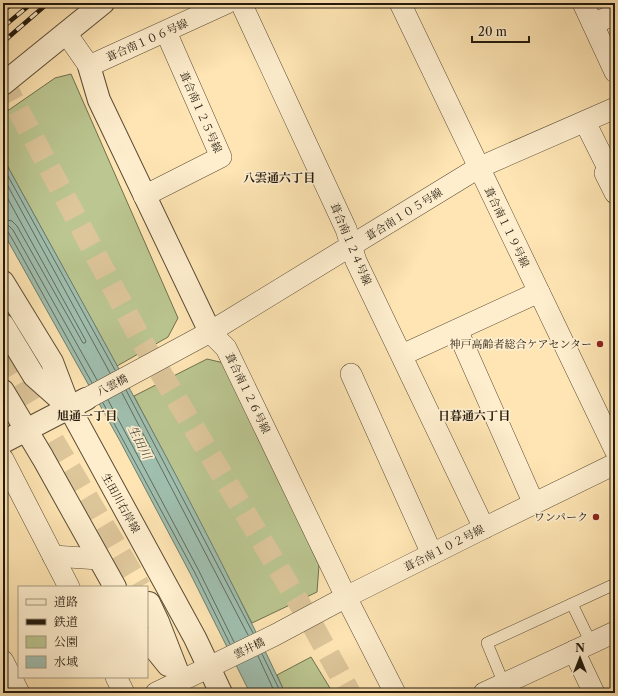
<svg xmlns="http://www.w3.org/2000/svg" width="618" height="696" viewBox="0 0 618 696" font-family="'Libre Caslon Text','Noto Serif JP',serif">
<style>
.green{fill:#bbc690;stroke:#6f704e}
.water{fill:#a0bfaf;stroke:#6e7d6e}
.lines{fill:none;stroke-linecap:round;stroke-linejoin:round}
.shore{stroke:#626c5e;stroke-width:1}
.tertiary-tunnel{stroke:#ddc69a;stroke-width:22;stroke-dasharray:22 11;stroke-linecap:butt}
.service-casing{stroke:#5a4c36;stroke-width:12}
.minor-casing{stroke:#5a4c36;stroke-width:22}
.tertiary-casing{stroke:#5a4c36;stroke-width:24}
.service{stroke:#feeece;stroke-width:11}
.minor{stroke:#feeece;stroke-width:21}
.tertiary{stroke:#feeece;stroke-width:22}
.rail-casing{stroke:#23190c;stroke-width:4.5}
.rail{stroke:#feeece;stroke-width:3;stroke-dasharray:9;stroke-linecap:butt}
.poi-dot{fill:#8f2418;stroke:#feeece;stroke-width:1.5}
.labels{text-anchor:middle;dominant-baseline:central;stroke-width:3.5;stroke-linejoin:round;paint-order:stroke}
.street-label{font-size:11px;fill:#23190c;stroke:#feeece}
.poi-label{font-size:11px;fill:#23190c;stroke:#feeece;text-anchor:end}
.neighbourhood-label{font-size:12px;font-weight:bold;fill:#23190c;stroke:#feeece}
.water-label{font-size:12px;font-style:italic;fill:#4f5345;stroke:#feeece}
</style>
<rect width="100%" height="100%" fill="#fee5b3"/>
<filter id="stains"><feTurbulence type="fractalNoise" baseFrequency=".005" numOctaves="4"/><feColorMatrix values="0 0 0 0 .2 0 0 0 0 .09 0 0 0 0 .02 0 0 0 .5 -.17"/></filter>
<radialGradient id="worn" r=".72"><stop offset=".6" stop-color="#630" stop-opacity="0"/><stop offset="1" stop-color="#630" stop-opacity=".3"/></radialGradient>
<!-- green -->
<g class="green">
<path d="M71,74L178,318L168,337L117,366L3,158V114L55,78Z"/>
<path d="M207,359L224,363L319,565L317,592L252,623L134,396Z"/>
<path d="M311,657L333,693H285L277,675Z"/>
</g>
<!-- water -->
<path class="water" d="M3,158C100,335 200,511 285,693H250L191,575L120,441L3,232Z"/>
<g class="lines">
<!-- shore -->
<g class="shore">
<path d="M3,167L115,370"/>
<path d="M3,177L110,373"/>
<path d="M3,190L86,341L85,343H83L17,226L12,221L3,219"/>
<path d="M3,225L9,226L13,230L97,380"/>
<path d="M3,230L8,232L14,242L92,383"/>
<path d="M126,390L253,633"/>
<path d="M122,393L248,635"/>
<path d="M108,400L199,571L234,642"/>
<path d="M103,403L195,573L230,644"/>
<path d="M262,654L281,693"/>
<path d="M258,656L275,693"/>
</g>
<!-- tertiary-tunnel -->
<g class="tertiary-tunnel">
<path d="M3,81L141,340L313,626L350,693"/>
<path d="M3,355L140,587"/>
</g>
<defs>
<g id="service">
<path d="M572,604L591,643"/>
<path d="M504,684L487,643L615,584"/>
</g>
<g id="minor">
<path d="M241,3L346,229L356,261L484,528"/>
<path d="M400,3L615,450"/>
<path d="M583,3L615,72"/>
<path d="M593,24L615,14"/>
<path d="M66,33L89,66L227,3"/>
<path d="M585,122L610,172L615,169"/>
<path d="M610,172L605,173L615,193"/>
<path d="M144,196L221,157L166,32"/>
<path d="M457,330L534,504"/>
<path d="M210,332L226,348L346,597L395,693"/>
<path d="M402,355L539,292"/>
<path d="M351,374L432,554"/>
<path d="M86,399L210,332L478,168L615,108"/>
<path d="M3,459L69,587"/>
<path d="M53,556L99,559"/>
<path d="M574,651L594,693"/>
<path d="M3,661L19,693"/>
<path d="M116,677L124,693"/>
<path d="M156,693L275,635L346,597L484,528L615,464"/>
<path d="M484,693L615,632"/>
</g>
<g id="tertiary">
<path d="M89,66L99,100L210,332"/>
<path d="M3,84L103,3"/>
<path d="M3,282L52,362L68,404"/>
<path d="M3,325L34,376L69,407L195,638L221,693"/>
<path d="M3,391L43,458L115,587"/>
<path d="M3,442L86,399"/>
<path d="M149,603L158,622L181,681"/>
<path d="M147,639L168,665"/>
</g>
</defs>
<!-- service casing -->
<use href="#service" class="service-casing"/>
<!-- minor casing -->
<use href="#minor" class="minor-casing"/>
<!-- tertiary casing -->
<use href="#tertiary" class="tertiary-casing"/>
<!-- service -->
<use href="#service" class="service"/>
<!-- minor -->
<use href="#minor" class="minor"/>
<!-- tertiary -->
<use href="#tertiary" class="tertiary"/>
<defs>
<g id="rail">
<path d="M3,11L13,3"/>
<path d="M3,27L32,3"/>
<path d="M3,42L48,3"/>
</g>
</defs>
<!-- rail casing -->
<use href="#rail" class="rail-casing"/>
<!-- rail -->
<use href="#rail" class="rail"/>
</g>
<!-- markers -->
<g class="poi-dot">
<circle cx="600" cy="344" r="4"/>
<circle cx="596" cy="517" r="4"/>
</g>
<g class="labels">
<!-- street labels -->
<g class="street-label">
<text transform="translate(147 40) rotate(-24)">葺合南１０６号線</text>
<text transform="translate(201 112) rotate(66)">葺合南１２５号線</text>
<text transform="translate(404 214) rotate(-32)">葺合南１０５号線</text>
<text transform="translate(507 227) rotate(64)">葺合南１１９号線</text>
<text transform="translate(351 244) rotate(67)">葺合南１２４号線</text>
<text transform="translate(112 385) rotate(-27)">八雲橋</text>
<text transform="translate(248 393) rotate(64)">葺合南１２６号線</text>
<text transform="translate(121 503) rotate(61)">生田川右岸線</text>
<text transform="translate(444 548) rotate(-27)">葺合南１０２号線</text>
<text transform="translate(249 648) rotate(-26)">雲井橋</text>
</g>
<!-- poi labels -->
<g class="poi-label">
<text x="592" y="344">神戸高齢者総合ケアセンター</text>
<text x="588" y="517">ワンパーク</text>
</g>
<!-- neighbourhood labels -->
<g class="neighbourhood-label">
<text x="279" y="177">八雲通六丁目</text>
<text x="87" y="415">旭通一丁目</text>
<text x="474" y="415">日暮通六丁目</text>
</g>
<!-- water labels -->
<g class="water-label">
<text transform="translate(140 442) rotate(63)">生田川</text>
</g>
</g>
<!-- margin -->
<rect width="618" height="696" fill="none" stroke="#fee5b3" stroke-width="16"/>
<rect x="4" y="4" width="610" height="688" fill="none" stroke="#23190c" stroke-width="2"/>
<rect x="8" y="8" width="602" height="680" fill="none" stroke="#23190c"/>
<!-- legend -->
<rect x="18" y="586" width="130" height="92" fill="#feeece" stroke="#a69980"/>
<rect x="26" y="599" width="20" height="6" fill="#feeece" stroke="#a69980"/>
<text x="54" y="606" font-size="12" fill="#23190c">道路</text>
<rect x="26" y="619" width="20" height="6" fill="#23190c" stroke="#a69980"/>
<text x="54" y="626" font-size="12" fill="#23190c">鉄道</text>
<rect x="26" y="636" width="20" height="12" fill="#bbc690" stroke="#a69980"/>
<text x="54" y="646" font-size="12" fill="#23190c">公園</text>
<rect x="26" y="656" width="20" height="12" fill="#a0bfaf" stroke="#a69980"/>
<text x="54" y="666" font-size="12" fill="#23190c">水域</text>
<!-- north arrow -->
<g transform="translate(580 658)" stroke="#feeece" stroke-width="3" paint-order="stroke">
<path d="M0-3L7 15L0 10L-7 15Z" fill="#23190c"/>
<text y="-6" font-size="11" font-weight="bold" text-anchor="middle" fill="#23190c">N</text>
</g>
<!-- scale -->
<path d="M472 36v6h57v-6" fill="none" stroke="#23190c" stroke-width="2"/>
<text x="478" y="36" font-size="12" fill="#23190c" stroke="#feeece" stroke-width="3" paint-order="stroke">20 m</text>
<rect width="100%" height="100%" filter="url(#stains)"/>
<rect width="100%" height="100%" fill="url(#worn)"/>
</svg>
